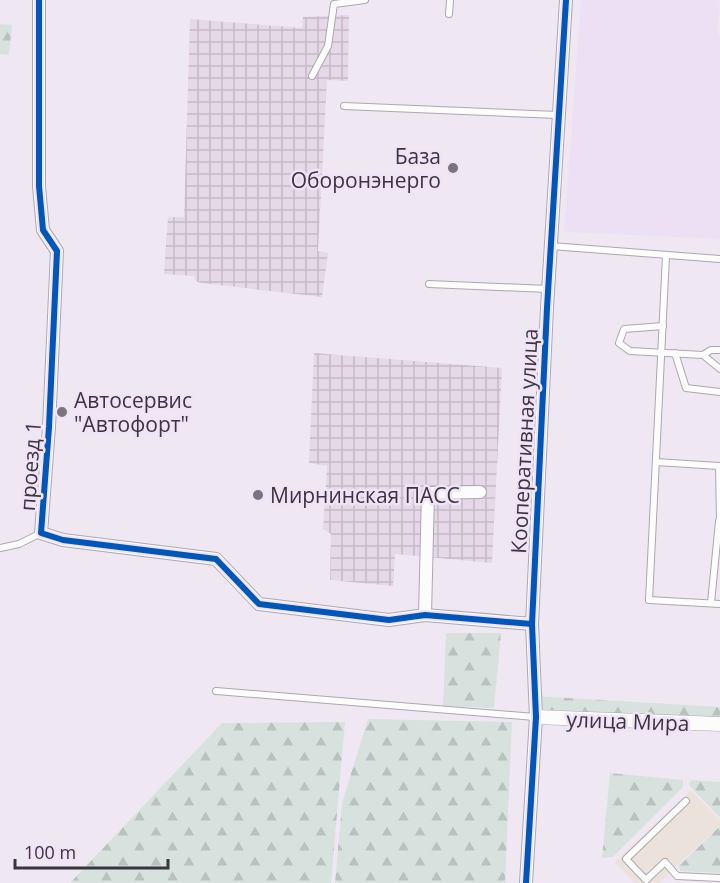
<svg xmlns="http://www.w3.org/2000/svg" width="720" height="883" viewBox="0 0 720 883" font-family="'Open Sans',sans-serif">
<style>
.built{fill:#ede0f4}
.industrial{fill:url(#industrial-grid)}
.medical{fill:#ebe2dc}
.forest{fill:url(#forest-firs)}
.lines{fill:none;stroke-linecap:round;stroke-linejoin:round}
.service-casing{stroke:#aca7af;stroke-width:8}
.minor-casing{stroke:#aca7af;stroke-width:14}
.tertiary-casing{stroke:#aca7af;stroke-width:15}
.service{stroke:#fdfcfd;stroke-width:6}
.minor{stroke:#fdfcfd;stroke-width:12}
.tertiary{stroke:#fdfcfd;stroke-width:14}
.cycleway-casing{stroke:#f0e3f8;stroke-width:10}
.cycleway{stroke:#0057b8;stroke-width:6}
.poi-dot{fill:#7a747d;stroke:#f0e3f8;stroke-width:2}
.labels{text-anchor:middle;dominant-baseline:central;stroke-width:5;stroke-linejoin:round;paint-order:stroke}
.poi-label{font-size:21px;fill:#3b353d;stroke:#f0e3f8;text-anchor:start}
.street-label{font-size:21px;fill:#3b353d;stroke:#f0e3f8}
</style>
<defs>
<pattern id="industrial-grid" width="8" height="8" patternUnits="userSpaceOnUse" patternTransform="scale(1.5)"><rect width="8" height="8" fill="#e5d8e7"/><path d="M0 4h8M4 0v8" fill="none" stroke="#c5bac7"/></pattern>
<pattern id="forest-firs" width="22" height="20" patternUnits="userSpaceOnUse" patternTransform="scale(1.5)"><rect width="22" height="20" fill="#d7e2de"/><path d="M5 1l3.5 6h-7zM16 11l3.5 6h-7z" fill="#b9c2bf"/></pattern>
</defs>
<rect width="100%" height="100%" fill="#efe8f3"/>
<!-- built -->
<path class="built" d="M581,0H720L717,35L720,36V239L564,232Z"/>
<!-- industrial -->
<g class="industrial">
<path d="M349,15L348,81L327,80L318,251L328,253L322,297L201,283L196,281L194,276L164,274L168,217H184L190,19L302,28L303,17Z"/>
<path d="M314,353L502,368L492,563L395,554L393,586L330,580L331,534L323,529L327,466L309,463Z"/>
</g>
<!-- medical -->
<path class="medical" d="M691,790L720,820V825L659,883H635L615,862Z"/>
<!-- forest -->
<g class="forest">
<path d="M0,24L12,25L9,55L0,54Z"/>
<path d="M446,633H501L494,708L443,706Z"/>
<path d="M535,696L720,707V720L533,709Z"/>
<path d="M368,719L512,722L505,883H335L342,803Z"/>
<path d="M345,722L331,883H70L222,723Z"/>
<path d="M610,773L683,780V787L613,857L602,858Z"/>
<path d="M691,780L720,782V818L689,785Z"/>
<path d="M720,826V873L680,871L679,866Z"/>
</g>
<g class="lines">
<defs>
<g id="service">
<path d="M449,14L450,0"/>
<path d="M312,76L328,46L334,4L365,0"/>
<path d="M344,106L558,115"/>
<path d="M551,246L720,259"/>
<path d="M666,256L649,600L720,604"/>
<path d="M429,284L548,289"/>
<path d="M663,326L624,329L619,343L630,351L703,355L711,350H720"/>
<path d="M675,353L686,388L720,392"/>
<path d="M703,355L720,369"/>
<path d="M656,462L719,466L720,521"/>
<path d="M0,548L19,544L41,533"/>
<path d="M711,603L719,521"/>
<path d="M216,691L535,717"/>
<path d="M686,801L626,859L646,880L665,862L677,876L720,878"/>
</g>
<g id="minor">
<path d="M39,0V186L43,230L57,251L49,427L41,533L63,540L216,559L259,604L389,620L425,615L532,624"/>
<path d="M425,615L428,493L480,492"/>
<path d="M526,883L536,717L532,624L547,308L566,0"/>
</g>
<path id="tertiary" d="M536,717L720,724"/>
</defs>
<!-- service casing -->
<use href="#service" class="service-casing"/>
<!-- minor casing -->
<use href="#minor" class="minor-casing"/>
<!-- tertiary casing -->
<use href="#tertiary" class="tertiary-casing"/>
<!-- service -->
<use href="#service" class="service"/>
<!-- minor -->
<use href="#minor" class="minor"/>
<!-- tertiary -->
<use href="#tertiary" class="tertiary"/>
<defs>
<g id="cycleway">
<path d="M39,0V186L43,230L57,251L49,427L41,533L63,540L216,559L259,604L389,620L425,615L532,624"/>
<path d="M526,883L536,717L532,624L547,308L566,0"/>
</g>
</defs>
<!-- cycleway casing -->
<use href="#cycleway" class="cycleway-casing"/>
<!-- cycleway -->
<use href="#cycleway" class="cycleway"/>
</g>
<!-- markers -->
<g class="poi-dot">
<circle cx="453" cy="168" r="6"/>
<circle cx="62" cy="412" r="6"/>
<circle cx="258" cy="495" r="6"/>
</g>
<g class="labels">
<!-- poi labels -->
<g class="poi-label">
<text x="441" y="156" text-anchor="end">База<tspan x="441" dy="24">Оборонэнерго</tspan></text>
<text x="74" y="400">Автосервис<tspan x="74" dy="24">"Автофорт"</tspan></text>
<text x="270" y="495">Мирнинская ПАСС</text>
</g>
<!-- street labels -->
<g class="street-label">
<text transform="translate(524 441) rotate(-87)">Кооперативная улица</text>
<text transform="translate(30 466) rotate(-86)">проезд 1</text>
<text transform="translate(628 721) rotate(2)">улица Мира</text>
</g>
</g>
<!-- scale -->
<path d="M15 859v9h153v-9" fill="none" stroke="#3b353d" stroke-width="3"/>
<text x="24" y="859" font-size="18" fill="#3b353d" stroke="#f0e3f8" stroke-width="4.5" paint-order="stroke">100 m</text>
</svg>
